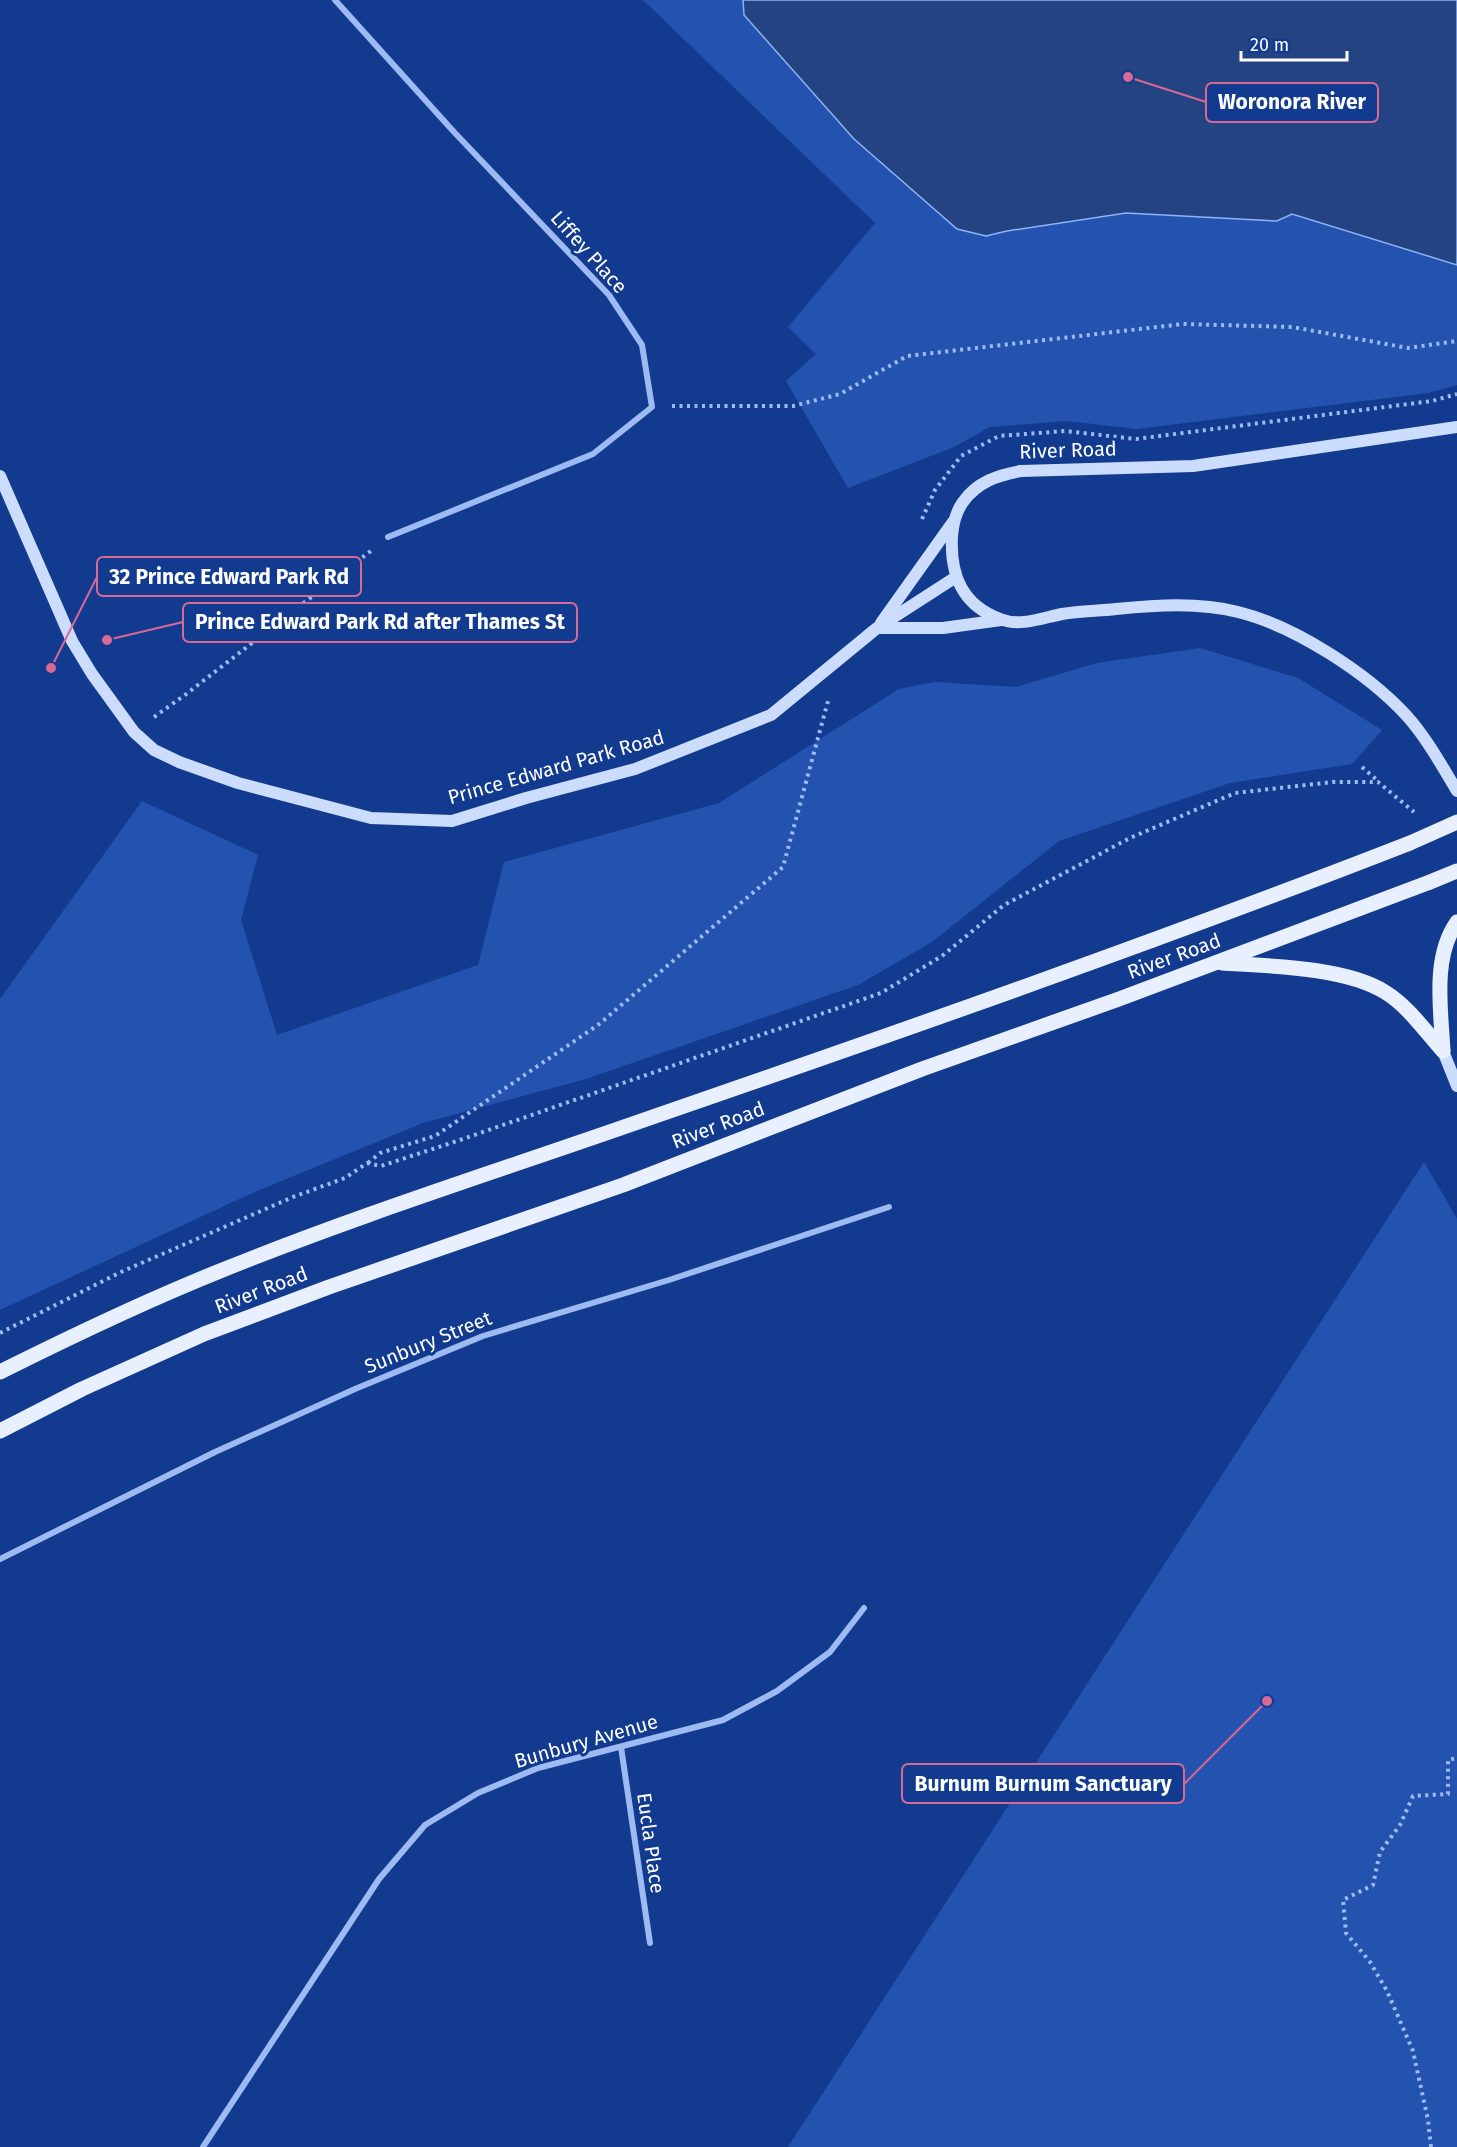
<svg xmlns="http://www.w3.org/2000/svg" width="1457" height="2147" viewBox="0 0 1457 2147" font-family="'Fira Sans',sans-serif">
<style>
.green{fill:#2453af}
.water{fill:#244383;stroke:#8fb3f5;stroke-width:1.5}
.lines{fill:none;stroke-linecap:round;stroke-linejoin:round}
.path{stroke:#9ebaf2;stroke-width:4;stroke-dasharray:3 4.5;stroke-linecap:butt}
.street{stroke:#9ebaf2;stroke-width:6}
.secondary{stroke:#ccdcfc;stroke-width:12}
.primary{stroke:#e8efff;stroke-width:15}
.primary-bridge{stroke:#e8efff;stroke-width:15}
.labels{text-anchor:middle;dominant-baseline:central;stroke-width:6;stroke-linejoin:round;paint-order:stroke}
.street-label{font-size:20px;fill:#fff;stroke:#123b90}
.leader{fill:none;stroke:#d76994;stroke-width:2}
.callout-dot{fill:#d76994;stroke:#123b90;stroke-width:2}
.callout{fill:#123b90;stroke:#d76994;stroke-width:2}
.callout-label{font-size:21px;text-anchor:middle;font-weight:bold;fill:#fff}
</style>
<rect width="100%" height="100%" fill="#123b90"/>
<!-- green -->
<g class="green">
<path d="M643,0H743L744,15L986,236L1007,231L1126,213L1277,221L1292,214L1457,265V385L1428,393L1137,429L1067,421L990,427L954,447L848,488L786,381L816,354L788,327L875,223Z"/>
<path d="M1200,648L1298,678L1382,730L1352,764L1230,783L1059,841L932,942L858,985L586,1079L423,1123L250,1194L0,1310V999L142,801L258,855L241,920L277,1035L478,965L504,862L719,803L899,689L934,682L1016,687L1097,663Z"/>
<path d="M1424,1162L1457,1219V2147H788Z"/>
</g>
<!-- water -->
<path class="water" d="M743,0H1457V265L1292,214L1277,221L1126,213L1007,231L986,236L957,229L854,139L744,15Z"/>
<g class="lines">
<!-- path -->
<g class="path">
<path d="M672,406H793L840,394L907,356L1183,324L1292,327L1408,348L1457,341"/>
<path d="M922,519L935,490L961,456L999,436L1065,431L1136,439L1432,401L1457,394"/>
<path d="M154,717L185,695L372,550"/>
<path d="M1362,767L1378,781"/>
<path d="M368,1163L380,1153L435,1136L598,1025L783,867L828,701"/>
<path d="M0,1333L121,1272L293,1197L345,1178L367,1163L381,1166L460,1140L881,993L942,956L1004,905L1130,838L1235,793L1333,782H1378L1414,812"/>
<path d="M1431,2147L1428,2120L1413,2051L1387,1991L1370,1962L1346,1933L1343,1900L1373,1885L1380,1852L1400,1825L1413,1796L1448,1794V1760L1457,1758"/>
</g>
<!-- street -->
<g class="street">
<path d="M335,0L454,132L609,295L642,345L652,407L593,454L388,537"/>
<path d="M0,1559L215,1452L355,1389L483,1336L669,1280L889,1207"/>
<path d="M621,1747L650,1943"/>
<path d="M203,2147L379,1879L425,1825L478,1793L538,1768L723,1720L777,1691L830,1652L864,1608"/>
</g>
<!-- secondary -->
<g class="secondary">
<path d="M1457,427L1193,466L1021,471C998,475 977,482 963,502C955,513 953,524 952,536C950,575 962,605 1000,619C1020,627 1042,618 1062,614C1080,611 1099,611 1116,609C1156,605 1199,602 1238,612C1295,626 1367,673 1406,715C1426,737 1442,766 1457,791"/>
<path d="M0,476L72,641L92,674L134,732L154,750L179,762L238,783L371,818L452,821L526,798L635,769L771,715L877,628L956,577"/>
<path d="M881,623L953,522"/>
<path d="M878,628H943L1001,620"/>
<path d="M1443,1051L1457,1086"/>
</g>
<!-- primary -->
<g class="primary">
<path d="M1222,963C1269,966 1345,967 1385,992C1408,1006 1425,1031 1443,1051"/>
<path d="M1443,1051C1441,1010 1432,957 1457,922"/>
<path d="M0,1372C72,1336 145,1301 220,1271C358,1215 501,1170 641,1121C899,1032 1156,942 1410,843"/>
<path d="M0,1431L82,1389L204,1334L329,1287L623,1185L922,1069L1119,999L1430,882"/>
</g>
<!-- primary-bridge -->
<g class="primary-bridge">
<path d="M1410,843L1457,822"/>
<path d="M1430,882L1457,871"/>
</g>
</g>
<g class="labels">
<!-- street labels -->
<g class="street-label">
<text transform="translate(589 252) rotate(48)">Liffey Place</text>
<text transform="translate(1068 450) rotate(-2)">River Road</text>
<text transform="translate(556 767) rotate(-16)">Prince Edward Park Road</text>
<text transform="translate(1174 956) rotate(-20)">River Road</text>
<text transform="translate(718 1125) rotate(-21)">River Road</text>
<text transform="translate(261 1290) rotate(-21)">River Road</text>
<text transform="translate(428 1342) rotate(-22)">Sunbury Street</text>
<text transform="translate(586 1741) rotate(-16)">Bunbury Avenue</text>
<text transform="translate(651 1843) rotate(82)">Eucla Place</text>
</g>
</g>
<!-- callouts -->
<path class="leader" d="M1128 77L1206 102M51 668L97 577M107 640L183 622M1267 1701L1184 1784"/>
<g class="callout-dot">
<circle cx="1128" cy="77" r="6"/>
<circle cx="51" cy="668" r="6"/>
<circle cx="107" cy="640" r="6"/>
<circle cx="1267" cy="1701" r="6"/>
</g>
<g class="callout">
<rect x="1206" y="83" width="172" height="39" rx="6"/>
<rect x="97" y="557" width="264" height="39" rx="6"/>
<rect x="183" y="603" width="394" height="39" rx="6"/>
<rect x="902" y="1764" width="282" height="39" rx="6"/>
</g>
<g class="callout-label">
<text x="1292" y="109">Woronora River</text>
<text x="229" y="584">32 Prince Edward Park Rd</text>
<text x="380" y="629">Prince Edward Park Rd after Thames St</text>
<text x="1043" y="1791">Burnum Burnum Sanctuary</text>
</g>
<!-- scale -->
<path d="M1241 51v9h106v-9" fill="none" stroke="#ffffff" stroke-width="3"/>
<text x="1250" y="51" font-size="18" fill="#ffffff" stroke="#123b90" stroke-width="4.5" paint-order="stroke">20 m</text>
</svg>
